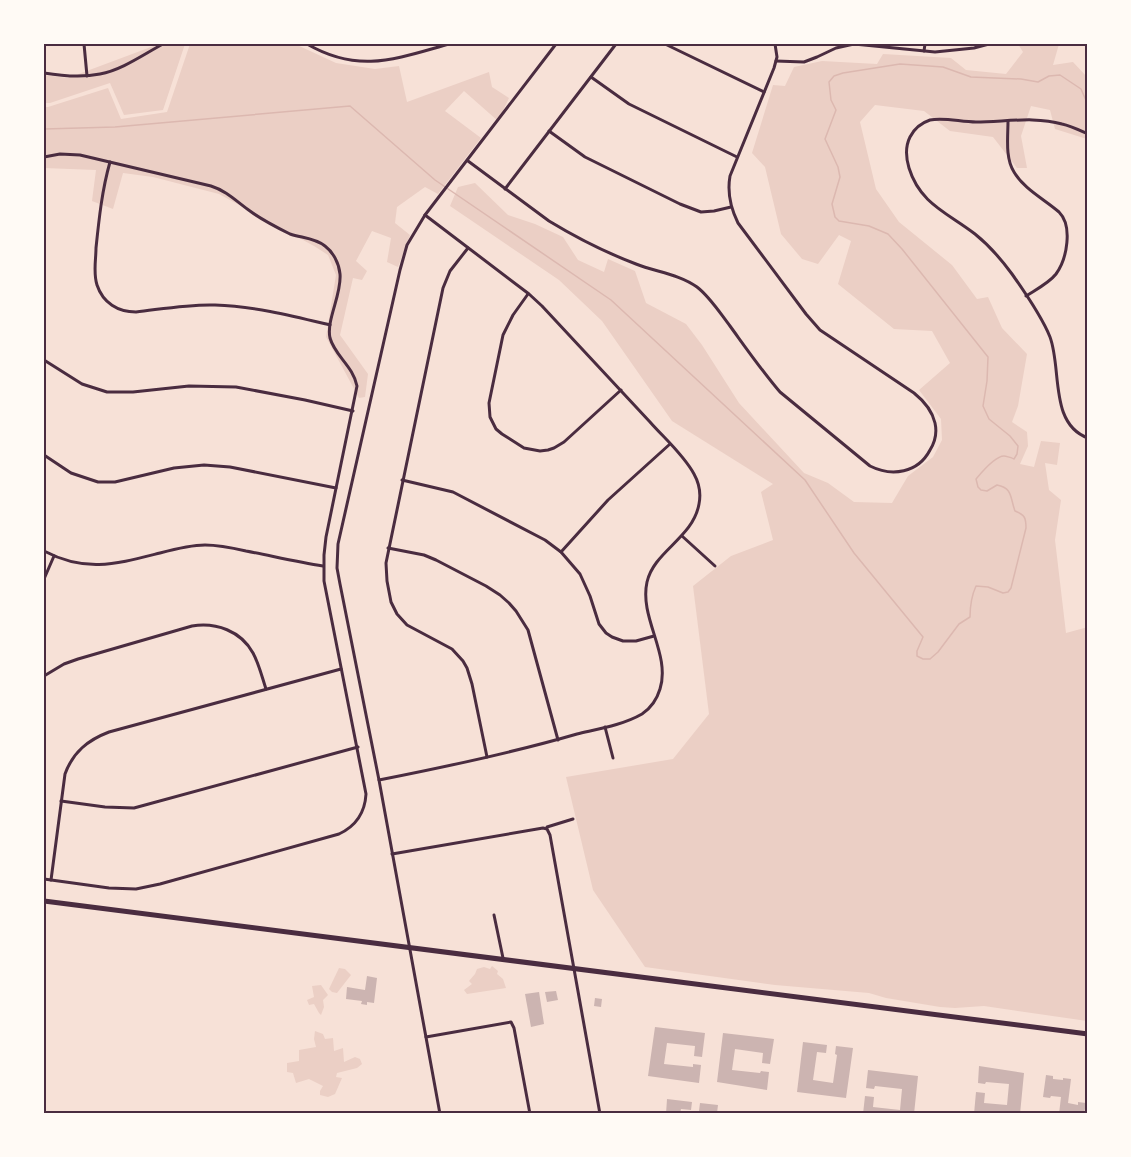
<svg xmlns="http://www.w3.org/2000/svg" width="1131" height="1157" viewBox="0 0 1131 1157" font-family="Overpass,sans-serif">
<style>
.green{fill:#ebcfc5}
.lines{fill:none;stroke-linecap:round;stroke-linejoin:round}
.stream{stroke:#dcb8b0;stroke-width:1.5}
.building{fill:#ccb4b1}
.minor{stroke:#4a2c40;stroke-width:3}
.primary{stroke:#4a2c40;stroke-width:5}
.neatline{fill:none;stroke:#4a2c40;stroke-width:2}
</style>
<rect width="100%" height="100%" fill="#f7e1d7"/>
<!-- green -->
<g class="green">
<path d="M159,44H185L163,110L124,115L110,83L50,103H44V75L68,78Z"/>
<path d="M190,44H295L336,63L375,69L399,66L407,102L489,72L492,87L509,98L498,121L464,91L445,111L481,138L438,194L425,187L397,207L395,223L410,235L398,267L387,262L391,238L372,231L356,261L367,271L362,280L353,278L340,335L368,374L365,397L359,398L326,337L336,275L328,255L314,246L219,194L153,177L123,173L113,209L92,201L96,170L44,168V107H48L108,88L121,119L167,112Z"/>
<path d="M1018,44H1059L1053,65L1073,62L1087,77V139L1055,129L1050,110L1031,106L1021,136L1027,168H1017L993,137L950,131L924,111L875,105L860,122L876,189L899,222L952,265L977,299L988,297L1002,328L1027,354L1018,406L1012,422L1027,432L1028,446L1020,464L1034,467L1041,441L1060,443L1057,465L1045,463L1049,490L1061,500L1055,540L1066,633L1088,627L1087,1021L984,1006L955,1008L940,1007L886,998L869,993L775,985L645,967L593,890L566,777L673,759L709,714L693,586L731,556L773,540L761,492L773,484L672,421L602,321L559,280L450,206L458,187L475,183L508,215L535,224L563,237L578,260L604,272L608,259L635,271L646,303L686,324L702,345L739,403L804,473L828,483L854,502L892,503L908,476L933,457L942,440L941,419L919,390L950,363L932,331L894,329L838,284L851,241L839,235L818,264L802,259L781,234L765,167L752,153L773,85L785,86L794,67L822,61L877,64L883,54L951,58L966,70L1006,74L1023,52Z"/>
<path d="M492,966L498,971L497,974L503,979L506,988L467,994L464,990L472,984L469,981L475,974L477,969L484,967L490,969Z"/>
<path d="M339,968L345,969L351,975L337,993L332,992L329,989Z"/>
<path d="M321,985L328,995L323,1000L324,1007L321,1015L319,1013L314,1004L309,1005L307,1000L314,997L312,986Z"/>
<path d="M315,1031L323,1034L325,1039L333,1038L334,1051L343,1048L344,1062L355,1057L360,1059L362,1064L357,1068L337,1073L336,1077L342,1078L335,1094L328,1097L320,1095V1091L323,1086L309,1079L296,1083L293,1073L287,1072V1063L299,1061V1050L316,1047L314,1039Z"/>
</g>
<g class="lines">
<!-- stream -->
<path class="stream" d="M44,129L115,127L350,106L435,180L611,300L805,480L854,553L923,637L917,651V656L923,659H930L938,652L959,624L970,617C970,605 971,597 976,586L988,587L1003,593L1008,592L1011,588L1026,528C1026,518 1025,515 1015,511C1010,498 1013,488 997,485L987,491L981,490L978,487L976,479C981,473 995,456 1004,456C1005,456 1013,458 1014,459L1017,454L1018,446L1010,436L989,419L983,406L987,381L988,357L902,249L888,234L869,226L839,221L835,217L832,204L840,177L838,167L825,139L836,110L831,100L829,82L834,76L843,73L900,64L943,67L971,77L1021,79L1038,82L1049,76L1060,75L1081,89L1088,105"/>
</g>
<!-- building -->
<g class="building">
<path d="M367,976L377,978L374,1003L367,1002V1005L361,1004L362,1001L346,999L347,987L365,990Z"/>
<path d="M556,991L558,1000L547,1002L545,992Z"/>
<path d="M539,992L544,1024L531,1027L525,994Z"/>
<path d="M595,998L602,999L601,1007L594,1006Z"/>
<path d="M655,1027L705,1033L702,1057L694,1056L695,1046L667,1043L664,1064L693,1067V1064L701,1065L699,1083L648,1076Z"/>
<path d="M723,1033L774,1039L770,1064L762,1063L763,1053L735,1049L732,1070L760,1073L761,1071L769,1072L767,1090L717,1082Z"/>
<path d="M803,1042L827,1045L826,1053L817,1052L813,1080L833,1083L837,1055L835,1054L836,1046L853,1048L846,1098L797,1092Z"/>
<path d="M979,1066L1024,1073L1020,1114H974L976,1092L985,1093L984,1103L1007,1105L1009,1084L986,1082L985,1084L978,1083Z"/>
<path d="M868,1070L918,1076L914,1114H863L865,1096L874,1097L873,1107L900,1110L902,1089L875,1086L874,1089L866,1088Z"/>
<path d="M1046,1075L1053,1076V1079L1063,1080V1078L1071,1079L1068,1103L1078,1105V1102L1086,1103L1084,1114H1059L1061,1097L1051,1096L1050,1098L1043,1097Z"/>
<path d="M667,1099L692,1102L691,1110L681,1109L680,1114H666Z"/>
<path d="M700,1103L718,1105L717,1113L701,1114V1112L699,1111Z"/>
</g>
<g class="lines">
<!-- minor -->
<g class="minor">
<path d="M84,44L87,76"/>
<path d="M307,44C359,74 395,59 449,44"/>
<path d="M665,44L764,92"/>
<path d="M924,51L925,44"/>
<path d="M776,61L804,62L817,57L836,48L854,44L935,52L974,48L989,44"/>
<path d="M44,73C62,76 81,78 100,74C122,70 144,54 163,44"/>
<path d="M591,77L629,104L737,157"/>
<path d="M1008,121C1008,137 1005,158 1014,172C1024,189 1044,199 1059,212C1073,226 1067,259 1056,274C1049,283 1037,289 1026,296"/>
<path d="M549,131L585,157L680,204L701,212L714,211L731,207"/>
<path d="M1088,134C1079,130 1071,126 1062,124C1035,116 1004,122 976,122C961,122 944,117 930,120C921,123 914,129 910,137C905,147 906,158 909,168C920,204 948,213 975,234C990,246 1001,259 1012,274C1024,291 1042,317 1050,337C1062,369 1049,424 1088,438"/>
<path d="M44,157L60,154L80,155L211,186C227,191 237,202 250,211C262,220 276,227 290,234C302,238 315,238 325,246C333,252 339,263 340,274C342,294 326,320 330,338C335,356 353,366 357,386L326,537L324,555V581L366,794C365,812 356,826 339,834L160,884L136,889L109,888L44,879"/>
<path d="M468,161L549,221C577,238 607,253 636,264C656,272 679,274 697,287C710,297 720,313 730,326C746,348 762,371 780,392L870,466C892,477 918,473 930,450C935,442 937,432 935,423C932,410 924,401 914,393L820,330L806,314L738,223C730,207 727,193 730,176L774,68L777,57L775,44"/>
<path d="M110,162C102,190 99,219 96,248C96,260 93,273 97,285C103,303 118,312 136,312C162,309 189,304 215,305C254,306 293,316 330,325"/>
<path d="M505,189L616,44"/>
<path d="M468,248L450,271L443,288L386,563L387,581L391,602L397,614L407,625L452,649L463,661L467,668L472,684L487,757"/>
<path d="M528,294L513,315L503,335L489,403L490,417L496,429L502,434L524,448L540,451L548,450L554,448L564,442L621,390"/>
<path d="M44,360L82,384L107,392H133L189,386L236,387L305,400L353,411"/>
<path d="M44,455L71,473L98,482H115L174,468L204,465L230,467L336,488"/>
<path d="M402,480L453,492L545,540L561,552L580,574L590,596L599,624L606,633L612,637L623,641H636L654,636"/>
<path d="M682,536L715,566"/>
<path d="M388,548L424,555L436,560L486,586L500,595L509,603L516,611L528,630L558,740"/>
<path d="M44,551C86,573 116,564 160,553C175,549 190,545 205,545C219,545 233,548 246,551C272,556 297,562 323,566"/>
<path d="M561,552L608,500L670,444"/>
<path d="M44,579L54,556"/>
<path d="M44,676L64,664L78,659L192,626C216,622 241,631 253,653C259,664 262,677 266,689"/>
<path d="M605,727L613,758"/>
<path d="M379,780C445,767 512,753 577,734C598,729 623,725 642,714C651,708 657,699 660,689C671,654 639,618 647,582C654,551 693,538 699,504C701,494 699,483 694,474C683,454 664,438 650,422C614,383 578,345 542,306L529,294L425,215"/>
<path d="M61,801L105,807L134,808L358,747"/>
<path d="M547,827L573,819"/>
<path d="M392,854L543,828L547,829L550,835L600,1114"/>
<path d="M51,880L65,774C73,752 88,740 109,732L341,669"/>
<path d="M494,915L503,958"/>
<path d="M426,1037L511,1022L514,1028L530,1114"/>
<path d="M440,1114L379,780L340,584L337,568L338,544L400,270L407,245L425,215L556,44"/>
</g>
<!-- primary -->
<path class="primary" d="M44,901L1088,1034"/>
</g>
<!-- border -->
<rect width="1131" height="1157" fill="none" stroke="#fffaf5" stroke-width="90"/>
<rect x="45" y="45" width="1041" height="1067" class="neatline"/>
</svg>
